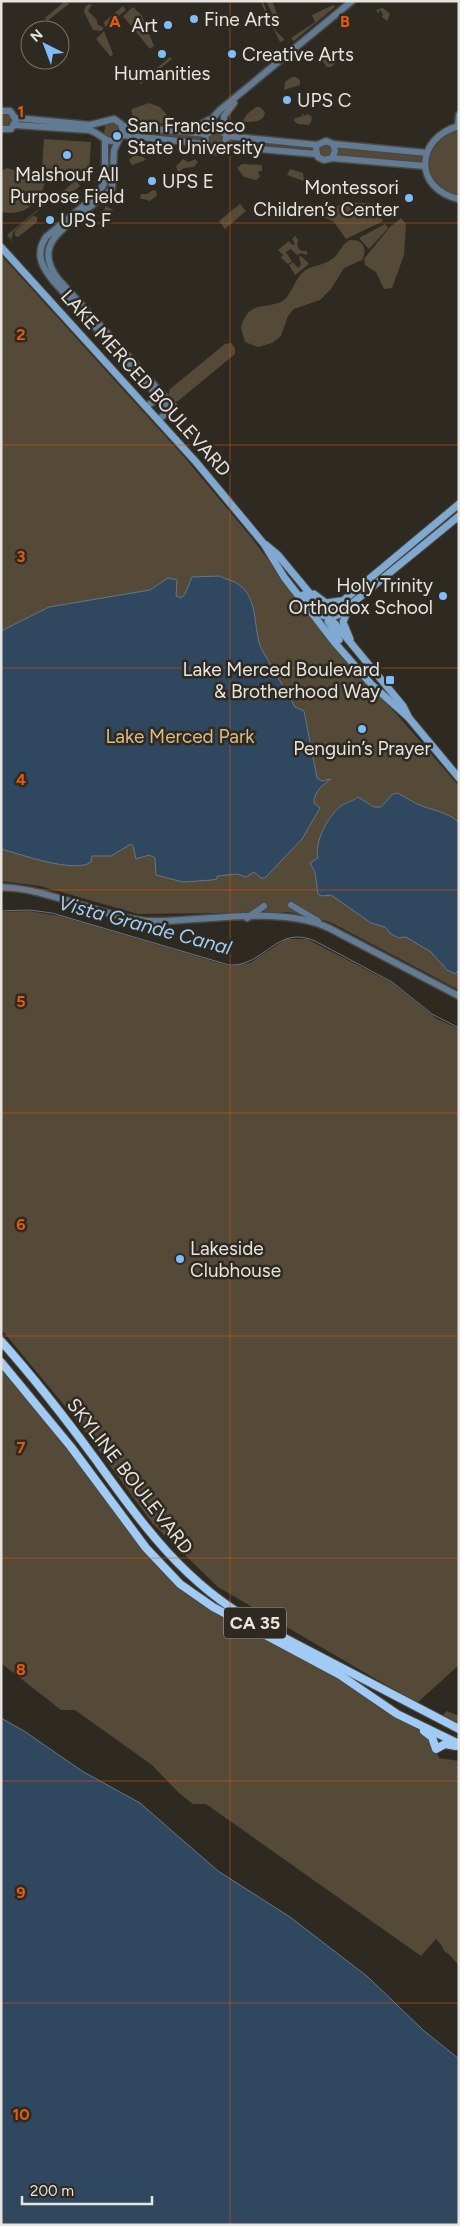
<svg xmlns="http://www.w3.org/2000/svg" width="460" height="2226" viewBox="0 0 460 2226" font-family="Figtree,sans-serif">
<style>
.green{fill:#554a38}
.water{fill:#2f475f;stroke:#667685}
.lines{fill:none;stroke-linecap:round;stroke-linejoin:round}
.stream{stroke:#667685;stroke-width:1}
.tertiary-casing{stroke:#4c4840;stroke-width:9}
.secondary-casing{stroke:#4c4840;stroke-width:9}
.primary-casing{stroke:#4c4840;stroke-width:10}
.tertiary{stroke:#617b94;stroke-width:6}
.secondary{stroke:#7fa9d1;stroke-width:7}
.primary{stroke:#a0cbf5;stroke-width:8}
.grid{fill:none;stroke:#e8590c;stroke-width:1;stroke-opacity:0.55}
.poi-dot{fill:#7ebdf9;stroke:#2e2a22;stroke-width:2}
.labels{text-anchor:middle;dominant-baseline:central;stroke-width:5;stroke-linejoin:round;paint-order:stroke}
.shield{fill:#2e2a22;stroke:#b0aca6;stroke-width:1}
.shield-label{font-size:18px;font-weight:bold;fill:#e7e4df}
.poi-label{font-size:19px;fill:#e7e4df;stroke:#2e2a22;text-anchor:start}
.street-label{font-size:19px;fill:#e7e4df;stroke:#2e2a22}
.park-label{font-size:19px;fill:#dbbb84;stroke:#2e2a22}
.water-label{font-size:20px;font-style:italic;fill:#9ecdfa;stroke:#2e2a22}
.grid-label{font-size:16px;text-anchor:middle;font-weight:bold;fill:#e8590c;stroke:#2e2a22;stroke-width:5;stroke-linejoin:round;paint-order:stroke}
</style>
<rect width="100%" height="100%" fill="#2e2a22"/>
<!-- green -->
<g class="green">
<path d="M65,1L69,4L47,21L45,18Z"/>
<path d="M265,1L263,2L275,30L285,40L280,42L261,3Z"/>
<path d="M266,1H272L279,19L275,20Z"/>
<path d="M89,4L92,5L88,11L97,20V24L104,28L101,31L93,30L84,12L85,7Z"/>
<path d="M333,5L335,7L294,41L291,38L315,22L312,15Z"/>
<path d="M123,6L126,10L105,27L104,22Z"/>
<path d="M133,7L142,16L154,46L150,49L123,16Z"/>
<path d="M383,8L390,14L387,21L382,17L383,14L380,10L378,13L376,10Z"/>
<path d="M104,31L113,54L111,57L96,39Z"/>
<path d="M324,49L335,63L331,67H327L319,57L321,51L329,59L322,50Z"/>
<path d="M170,57L172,59L141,84L139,83Z"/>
<path d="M296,77L300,80V85L284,90L285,82L292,77Z"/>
<path d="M149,103L160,107L167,115L162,124L135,121L131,111L132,109Z"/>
<path d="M256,107H260L265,112C264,123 252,122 242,122L247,114Z"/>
<path d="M302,112L304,116L308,114L312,117L311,122L308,125L298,124L294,121L295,118L304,116H299H302Z"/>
<path d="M8,113L14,120L10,127H1V114Z"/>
<path d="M110,122L115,123L120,129L118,136L113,139L104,135L105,125Z"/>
<path d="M126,129L201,136V141L126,134Z"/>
<path d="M459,130V196C449,193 438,190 432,180C418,158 437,135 459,130Z"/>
<circle cx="216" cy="140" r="7"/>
<path d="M44,139L91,142L89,171L42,169Z"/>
<path d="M229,139L312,147V151L229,144Z"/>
<circle cx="324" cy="150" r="7"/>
<path d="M336,147L422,155L421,164L335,156Z"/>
<path d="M135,155L143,157L146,160L132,165L129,160Z"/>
<path d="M183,159L189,162L195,159L198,162L194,167L184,168L178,172L176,166Z"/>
<path d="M242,164L262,165V171H258L260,177L256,180L244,177L237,168Z"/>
<path d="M7,168L46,180C39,202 26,217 1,212V175L3,170Z"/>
<path d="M290,169L303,173L304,181L287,175Z"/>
<path d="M75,179L14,231L11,239L15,245L7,235Z"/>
<path d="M76,180L80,186L66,198L61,196L60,194Z"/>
<path d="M153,190L156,191L157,195L150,201L140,198L141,194H147Z"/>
<path d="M345,202H349L390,205L380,214L383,221L346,239L334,222L324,217L322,213L319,216L316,214L323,205L325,208L336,207Z"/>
<path d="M240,204L246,211L225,229L219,221Z"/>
<path d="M106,206L113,210L108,221L100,218Z"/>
<path d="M275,206L285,207L288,214L284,216L277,215L272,209Z"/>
<path d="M33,216L37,217V222L18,237L15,236V231Z"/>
<path d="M401,218L406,224L404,255L392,288L384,289L376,272L365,265L364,259L389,228Z"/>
<path d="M385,224L388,228L369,249L359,238Z"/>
<path d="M295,236L298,240L297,246L301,251H307V255L301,253L297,255L291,249L286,252L292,261L288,264L281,258L283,255L278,250L289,241L292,245L295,244L292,239Z"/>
<path d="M350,240C363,239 368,249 362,260L344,268L331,289L320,300L294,309L288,316L281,336L272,343L258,347L245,342L241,328C248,298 268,311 284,300C292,293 294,282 301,274C310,264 322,267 332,259C340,254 341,244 350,240Z"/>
<path d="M1,255L186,459L250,536L314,619L459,786V990L332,923L311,916L288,912L138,914L40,886L1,881Z"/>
<path d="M301,256L309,264L295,275L289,265L293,262L298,268L301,265L299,257Z"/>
<path d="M231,343L235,348V354L178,401L174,402L168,398L170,389L225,344Z"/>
<path d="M29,911L60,916L229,966L250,963L286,939H307L392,983L437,1019L459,1029V1665L417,1703L218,1587L153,1524L74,1417L1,1329V912Z"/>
<path d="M1,1368L61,1439L134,1532L188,1590L331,1670L430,1735L439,1758L459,1761V1966L450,1955L444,1951L442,1946L436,1939L421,1956L206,1804H193L179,1793L152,1765L75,1710H61L1,1663Z"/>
<path d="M447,1711L459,1716V1724L442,1716Z"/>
</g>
<!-- water -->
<g class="water">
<path d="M220,576C226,580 233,580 238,584C260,599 252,629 262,650L295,707L304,711L317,778L322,781L331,779C323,785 314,791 314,803L320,808L302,839L265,878H261L254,872L246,877L237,874L217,876V879L212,880L183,882L156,875L155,858L149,855L136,859L133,846L131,844L111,856H92L91,862C75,874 20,854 1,849V631L49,607L150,590L168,578L177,580L176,596L181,598L185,594L192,577Z"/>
<path d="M397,793C406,797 413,803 422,806C436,811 446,812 459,822V970L455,974L447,970L431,952L406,937L399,938L391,934L385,927L371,923L331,895L322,896L318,894L315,872L310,863L318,858C314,842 328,816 341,806C347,802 353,801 358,797L374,807H381L393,794Z"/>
<path d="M1,1718L24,1731L82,1771L140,1803L218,1871L290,1917L368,1977L423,2030L459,2059V2225H1Z"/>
</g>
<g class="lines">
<!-- stream -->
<path class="stream" d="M1,911L29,910L52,913L229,965C265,967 276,924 315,941L392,982L432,1014L459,1028"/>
<defs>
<g id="tertiary">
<path d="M1,111H10L16,120L11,129H1"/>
<path d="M15,125L89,130C101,133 107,146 119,139L123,131L121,124L114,119L90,125L16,118"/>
<path d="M122,126L207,134"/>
<path d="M458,126L459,115"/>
<path d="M459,126C415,138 413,189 459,199"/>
<path d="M189,131L209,120"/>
<path d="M224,133V116L234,103"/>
<path d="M207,134L214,130L224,133"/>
<path d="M122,135L206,144"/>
<path d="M119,139L114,150L112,189C101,198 90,207 78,216C55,235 35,250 59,280L174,407L158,420"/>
<path d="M105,140V182L98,194L46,237C34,255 43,269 55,283L171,410"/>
<path d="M333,144L335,151L332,158L324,160L318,157L316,149L317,145L326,141L333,144L427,153"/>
<path d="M317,145L226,136L225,146L216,151L208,147C201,134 210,120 220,110L352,1"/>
<path d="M225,146L316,154"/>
<path d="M332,158L425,166"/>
<path d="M146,407L161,395"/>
<path d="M1,887C51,889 96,915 146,921C201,923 279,904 329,928L459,996"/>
<path d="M291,905L318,921"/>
<path d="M247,918L264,906"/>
</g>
<g id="secondary">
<path d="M1,247L196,462L264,544L284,577L335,643L371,684L409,718"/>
<path d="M266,545L278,555L403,706L409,718L459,778"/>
<path d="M314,594L326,603L340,601"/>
<path d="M303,595C313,607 320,622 338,615L459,516"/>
<path d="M348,610L343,622L350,639"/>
<path d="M339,640L328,621L332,610L459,504"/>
</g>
<g id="primary">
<path d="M1,1341C35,1379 66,1419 96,1460C143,1525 183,1582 254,1622L459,1729"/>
<path d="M1,1362L71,1447L146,1548L180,1584L213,1607L340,1675L397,1714L459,1744"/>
<path d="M424,1731L432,1737L436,1749L445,1744L456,1746"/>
</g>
</defs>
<!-- tertiary casing -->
<use href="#tertiary" class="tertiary-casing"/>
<!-- secondary casing -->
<use href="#secondary" class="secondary-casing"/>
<!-- primary casing -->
<use href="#primary" class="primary-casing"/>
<!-- tertiary -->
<use href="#tertiary" class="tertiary"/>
<!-- secondary -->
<use href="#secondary" class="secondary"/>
<!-- primary -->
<use href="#primary" class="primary"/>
</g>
<!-- grid -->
<path class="grid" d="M230,1V2225M1,223H459M1,445H459M1,668H459M1,890H459M1,1113H459M1,1336H459M1,1558H459M1,1781H459M1,2003H459"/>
<!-- markers -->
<g class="poi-dot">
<circle cx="194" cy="19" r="5"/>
<circle cx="168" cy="25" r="5"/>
<circle cx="162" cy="54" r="5"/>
<circle cx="232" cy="54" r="5"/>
<circle cx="287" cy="100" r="5"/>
<circle cx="117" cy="136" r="5"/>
<circle cx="67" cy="155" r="5"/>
<circle cx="152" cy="181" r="5"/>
<circle cx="409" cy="198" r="5"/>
<circle cx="50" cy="220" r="5"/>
<circle cx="443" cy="596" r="5"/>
<rect x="385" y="675" width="10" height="10" rx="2.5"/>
<circle cx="362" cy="729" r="5"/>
<circle cx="180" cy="1259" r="5"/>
</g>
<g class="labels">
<!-- shield labels -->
<rect class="shield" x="224" y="1607.5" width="62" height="31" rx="4"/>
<g class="shield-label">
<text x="255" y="1623">CA 35</text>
</g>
<!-- poi labels -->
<g class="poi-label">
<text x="204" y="19">Fine Arts</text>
<text x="158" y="25" text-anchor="end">Art</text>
<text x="242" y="54">Creative Arts</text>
<text x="162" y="73" text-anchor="middle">Humanities</text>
<text x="297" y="100">UPS C</text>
<text x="127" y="125">San Francisco<tspan x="127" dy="22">State University</tspan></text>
<text x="67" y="174" text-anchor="middle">Malshouf All<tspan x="67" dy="22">Purpose Field</tspan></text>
<text x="162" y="181">UPS E</text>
<text x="399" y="187" text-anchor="end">Montessori<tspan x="399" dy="22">Children’s Center</tspan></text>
<text x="60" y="220">UPS F</text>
<text x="433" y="585" text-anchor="end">Holy Trinity<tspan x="433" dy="22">Orthodox School</tspan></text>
<text x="380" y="669" text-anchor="end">Lake Merced Boulevard<tspan x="380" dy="22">&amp; Brotherhood Way</tspan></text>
<text x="362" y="748" text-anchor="middle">Penguin’s Prayer</text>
<text x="190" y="1248">Lakeside<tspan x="190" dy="22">Clubhouse</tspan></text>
</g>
<!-- street labels -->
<g class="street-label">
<text transform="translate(146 383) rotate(48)">LAKE MERCED BOULEVARD</text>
<text transform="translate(130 1476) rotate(52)">SKYLINE BOULEVARD</text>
</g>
<!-- park labels -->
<g class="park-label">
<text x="180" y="736">Lake Merced Park</text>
</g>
<!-- water labels -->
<g class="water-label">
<text transform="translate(145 925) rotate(15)">Vista Grande Canal</text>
</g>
</g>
<g class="grid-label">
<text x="115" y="27">A</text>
<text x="345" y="27">B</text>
<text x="21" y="117">1</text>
<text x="21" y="340">2</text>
<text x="21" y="562">3</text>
<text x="21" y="785">4</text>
<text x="21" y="1007">5</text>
<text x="21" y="1230">6</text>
<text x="21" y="1453">7</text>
<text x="21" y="1675">8</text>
<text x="21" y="1898">9</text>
<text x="21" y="2120">10</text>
</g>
<!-- border -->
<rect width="460" height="2226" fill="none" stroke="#e7e4df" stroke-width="5"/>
<!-- north arrow -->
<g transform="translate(45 45) rotate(318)"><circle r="24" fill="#2e2a22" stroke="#78746e"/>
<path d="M0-4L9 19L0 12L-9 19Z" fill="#7ebdf9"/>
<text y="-8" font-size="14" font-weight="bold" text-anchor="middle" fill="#e7e4df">N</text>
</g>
<!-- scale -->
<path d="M22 2196v8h130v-8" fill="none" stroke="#e7e4df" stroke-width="2.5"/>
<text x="30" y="2196" font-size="15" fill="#e7e4df" stroke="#2e2a22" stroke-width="4" paint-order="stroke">200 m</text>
</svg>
